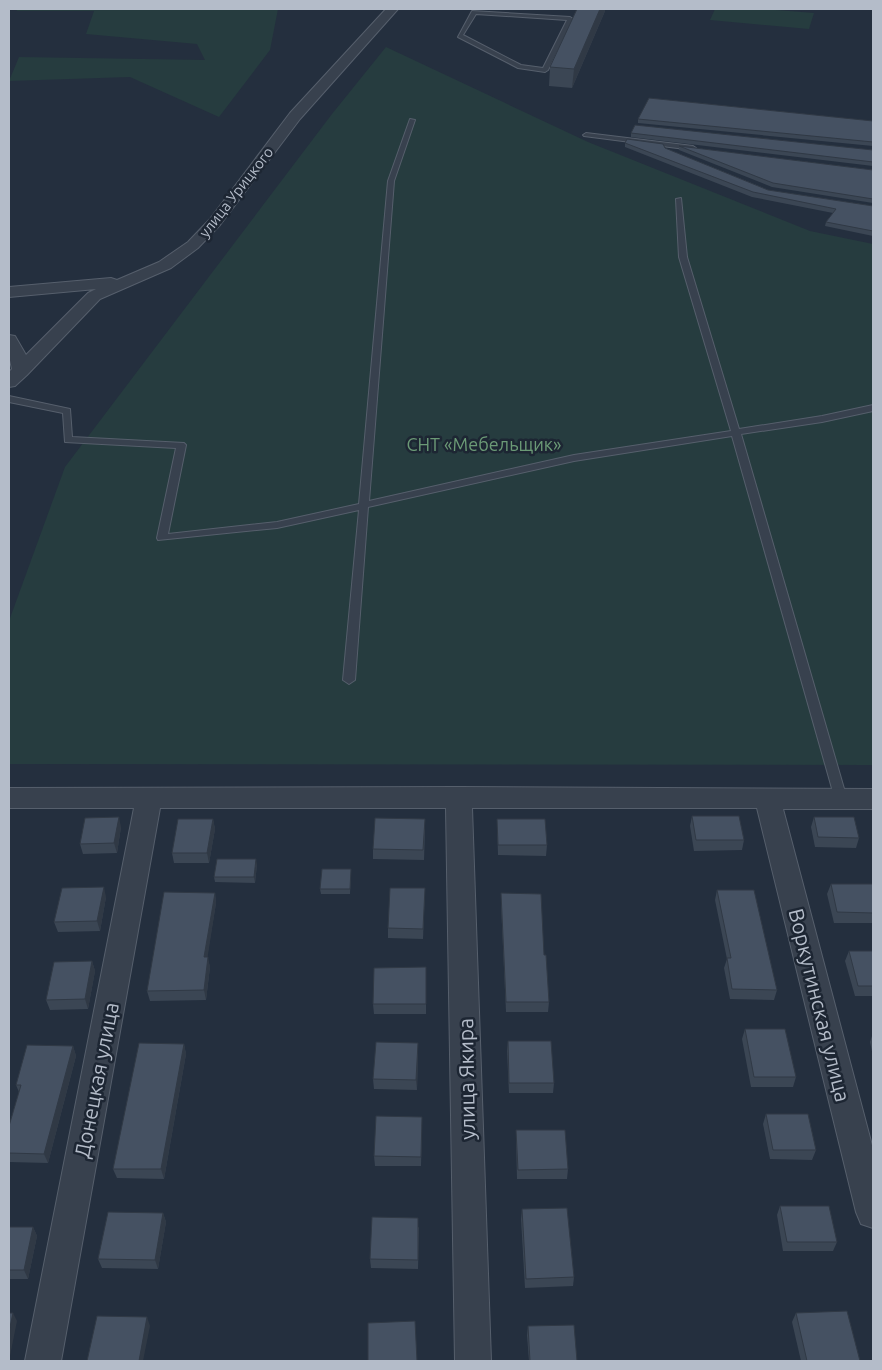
<svg xmlns="http://www.w3.org/2000/svg" width="882" height="1370" viewBox="0 0 882 1370" font-family="Ubuntu,sans-serif">
<style>
.green{fill:#263c3f}
.lines{fill:none;stroke-linecap:round;stroke-linejoin:round}
.lane-casing{stroke:#565f6c;stroke-width:2}
.street-casing{stroke:#565f6c;stroke-width:2}
.lane{fill:#38414e;fill-rule:evenodd}
.street{fill:#38414e;fill-rule:evenodd}
.wall{fill:#3b4654}
.shaded-wall{fill:#303945}
.building{fill:#455162;stroke:#303945}
.labels{text-anchor:middle;dominant-baseline:central;stroke-width:5;stroke-linejoin:round;paint-order:stroke}
.far-street-label{font-size:15px;fill:#b4bcc9;stroke:#1d2633}
.park-label{font-size:18px;fill:#6b9a76;stroke:#1d2633}
.near-street-label{font-size:21px;fill:#b4bcc9;stroke:#1d2633}
</style>
<rect width="100%" height="100%" fill="#242f3e"/>
<!-- green -->
<g class="green">
<path d="M19,9H278L270,50L219,117L130,77L9,81L19,57L205,60L197,44L86,34L94,11H16Z"/>
<path d="M715,9H764L814,13L809,29L710,20Z"/>
<path d="M386,47L588,142L810,231L873,244V765L9,764V621L65,467L332,114Z"/>
</g>
<g class="lines">
<defs>
<g id="lane">
<path d="M472,11L570,17L573,19L548,70L545,72L518,68L458,37ZM476,14L567,20L543,68L521,65L463,35Z"/>
<path d="M410,119L415,120L394,181L369,501L574,455L731,431L679,257L676,199L681,198L687,257L739,429L822,416L873,405V411L822,422L741,434L847,799L845,802H837L835,799L732,436L574,461L368,507L355,680L349,684L343,680L359,510L277,528L158,540L157,538L176,448L65,442L63,413L9,402V396L70,409L72,437L184,443L186,445L168,534L277,522L359,504L388,181Z"/>
<path d="M586,133L693,146L696,148L693,150L584,136L583,135Z"/>
</g>
<g id="street">
<path d="M386,9H398L300,119L220,225L198,248L171,268L100,299L27,375L15,386L9,387V372L12,369L9,356V335L15,336L26,355L88,293L96,289L9,297V287L111,278L117,280L159,262L188,242L210,219L290,113Z"/>
<path d="M459,787L873,789V809H783L873,1149V1228L861,1224L856,1212L757,808H472L491,1361H455L446,808H160L61,1361H25L134,808H9V788Z"/>
</g>
</defs>
<!-- lane casing -->
<use href="#lane" class="lane-casing"/>
<!-- street casing -->
<use href="#street" class="street-casing"/>
<!-- lane -->
<use href="#lane" class="lane"/>
<!-- street -->
<use href="#street" class="street"/>
</g>
<!-- wall -->
<g class="wall">
<path d="M577,9H605V11L572,88L549,86L550,67Z"/>
<path d="M638,119L873,121V146L638,123Z"/>
<path d="M631,133L873,150V166L631,137Z"/>
<path d="M625,143L665,148L768,190L873,206V236L825,226L826,222L833,213L752,197L625,147Z"/>
<path d="M679,146L873,170V203L772,187L679,150Z"/>
<path d="M692,816L744,840L742,850L694,851L690,826Z"/>
<path d="M814,817L859,838L856,848L815,847L811,827Z"/>
<path d="M213,819L215,829L209,863H174L172,853Z"/>
<path d="M497,819L547,845L546,856L498,855Z"/>
<path d="M121,827L117,853L83,854L80,844Z"/>
<path d="M425,829L424,860L373,859V849Z"/>
<path d="M257,864L255,883L215,882L214,877Z"/>
<path d="M351,869L350,894H321L320,889Z"/>
<path d="M831,884H873V923H834L827,894Z"/>
<path d="M425,888L423,939L388,938V928Z"/>
<path d="M717,890L777,990L774,1000L730,999L724,968L727,959L715,900Z"/>
<path d="M215,893L216,903L207,957L210,967L206,1000L150,1001L147,991Z"/>
<path d="M501,893L544,955L549,1002L548,1012H506L501,904Z"/>
<path d="M106,897L100,931L58,932L54,922Z"/>
<path d="M849,951H873V996H855L845,961Z"/>
<path d="M92,961L95,971L88,1009L50,1010L46,1000Z"/>
<path d="M426,967V1014H374L373,1004Z"/>
<path d="M745,1029L796,1077L793,1087H751L742,1039Z"/>
<path d="M873,1033V1056L870,1042Z"/>
<path d="M508,1041L554,1083L553,1093H509L507,1051Z"/>
<path d="M184,1044L186,1054L164,1179L117,1178L113,1169Z"/>
<path d="M73,1046L76,1056L48,1163L9,1162V1126L19,1092L16,1085Z"/>
<path d="M418,1053L417,1090L374,1089L373,1079Z"/>
<path d="M766,1114L816,1150L812,1160L770,1159L763,1124Z"/>
<path d="M422,1126L421,1166H375L374,1156Z"/>
<path d="M516,1130L568,1169L567,1179H517L516,1139Z"/>
<path d="M780,1206L837,1242L833,1251H783L777,1215Z"/>
<path d="M522,1209L574,1277L573,1286L525,1288L521,1219Z"/>
<path d="M163,1213L166,1222L158,1269L102,1268L98,1259Z"/>
<path d="M9,1227H33L37,1236L28,1279H9Z"/>
<path d="M419,1227L418,1269L371,1268L370,1259Z"/>
<path d="M796,1313L860,1361H801L792,1322Z"/>
<path d="M528,1326L577,1361H529L527,1335Z"/>
</g>
<!-- shaded-wall -->
<g class="shaded-wall">
<path d="M600,9H605V11L572,88L574,69Z"/>
<path d="M119,817L121,827L117,853L114,843Z"/>
<path d="M213,819L215,829L209,863L207,853Z"/>
<path d="M256,859L257,864L255,883L254,877Z"/>
<path d="M104,887L106,897L100,931L97,921Z"/>
<path d="M215,893L216,903L206,967L204,957Z"/>
<path d="M208,957L210,967L206,1000L204,990Z"/>
<path d="M92,961L95,971L88,1009L85,999Z"/>
<path d="M418,1043V1053L417,1090L416,1080Z"/>
<path d="M184,1044L186,1054L164,1179L161,1169Z"/>
<path d="M73,1046L76,1056L48,1163L44,1154Z"/>
<path d="M163,1213L166,1222L158,1269L155,1260Z"/>
<path d="M33,1227L37,1236L28,1279L24,1270Z"/>
<path d="M13,1313L17,1321L9,1361V1332Z"/>
<path d="M147,1317L150,1326L143,1361H139Z"/>
</g>
<!-- building -->
<g class="building">
<path d="M577,9H600L574,69L550,67Z"/>
<path d="M649,98L873,121V142L638,119Z"/>
<path d="M635,125L873,150V162L631,133Z"/>
<path d="M627,139L663,144L665,148L768,190L873,206V231L826,222L836,209L753,192L625,143Z"/>
<path d="M679,146L873,170V199L773,183Z"/>
<path d="M692,816H739L744,840H696Z"/>
<path d="M119,817L114,843L80,844L85,818Z"/>
<path d="M814,817H854L859,838L818,837Z"/>
<path d="M375,818L425,819L423,850L373,849Z"/>
<path d="M178,819H213L207,853H172Z"/>
<path d="M497,819H545L547,845H498Z"/>
<path d="M217,859H256L254,877H214Z"/>
<path d="M322,869H351L350,889H320Z"/>
<path d="M831,884H873V913L837,912Z"/>
<path d="M104,887L97,921L54,922L62,888Z"/>
<path d="M390,888H425L423,929L388,928Z"/>
<path d="M717,890H754L777,990L732,989L727,958H731Z"/>
<path d="M164,892L215,893L204,957H208L204,990L147,991Z"/>
<path d="M501,893L541,894L544,955H546L549,1002H506Z"/>
<path d="M849,951H873V986H858Z"/>
<path d="M92,961L85,999L46,1000L54,962Z"/>
<path d="M426,967V1004H373L374,968Z"/>
<path d="M745,1029H785L796,1077H754Z"/>
<path d="M508,1041H551L554,1083H509Z"/>
<path d="M376,1042L418,1043L416,1080L373,1079Z"/>
<path d="M139,1043L184,1044L161,1169H113Z"/>
<path d="M27,1045L73,1046L44,1154L9,1153V1126L21,1085H16Z"/>
<path d="M766,1114H808L816,1150H773Z"/>
<path d="M376,1116L422,1117L421,1157L374,1156Z"/>
<path d="M516,1130H565L568,1169L518,1170Z"/>
<path d="M780,1206H829L837,1242H787Z"/>
<path d="M567,1208L574,1277L526,1279L522,1209Z"/>
<path d="M108,1212L163,1213L155,1260L98,1259Z"/>
<path d="M372,1217L418,1218V1260L370,1259Z"/>
<path d="M9,1227H33L24,1270H9Z"/>
<path d="M847,1311L860,1361H807L796,1313Z"/>
<path d="M9,1313H13L9,1332Z"/>
<path d="M97,1316L147,1317L139,1361H87Z"/>
<path d="M415,1321L417,1361H368V1323Z"/>
<path d="M574,1325L577,1361H530L528,1326Z"/>
</g>
<g class="labels">
<!-- far-street labels -->
<g class="far-street-label">
<text transform="translate(236 192) rotate(-52)">улица Урицкого</text>
</g>
<!-- park labels -->
<g class="park-label">
<text x="484" y="444">СНТ «Мебельщик»</text>
</g>
<!-- near-street labels -->
<g class="near-street-label">
<text transform="translate(820 1005) rotate(76)">Воркутинская улица</text>
<text transform="translate(466 1079) rotate(-91)">улица Якира</text>
<text transform="translate(96 1080) rotate(-79)">Донецкая улица</text>
</g>
</g>
<!-- border -->
<rect width="882" height="1370" fill="none" stroke="#b4bcc9" stroke-width="20"/>
</svg>
